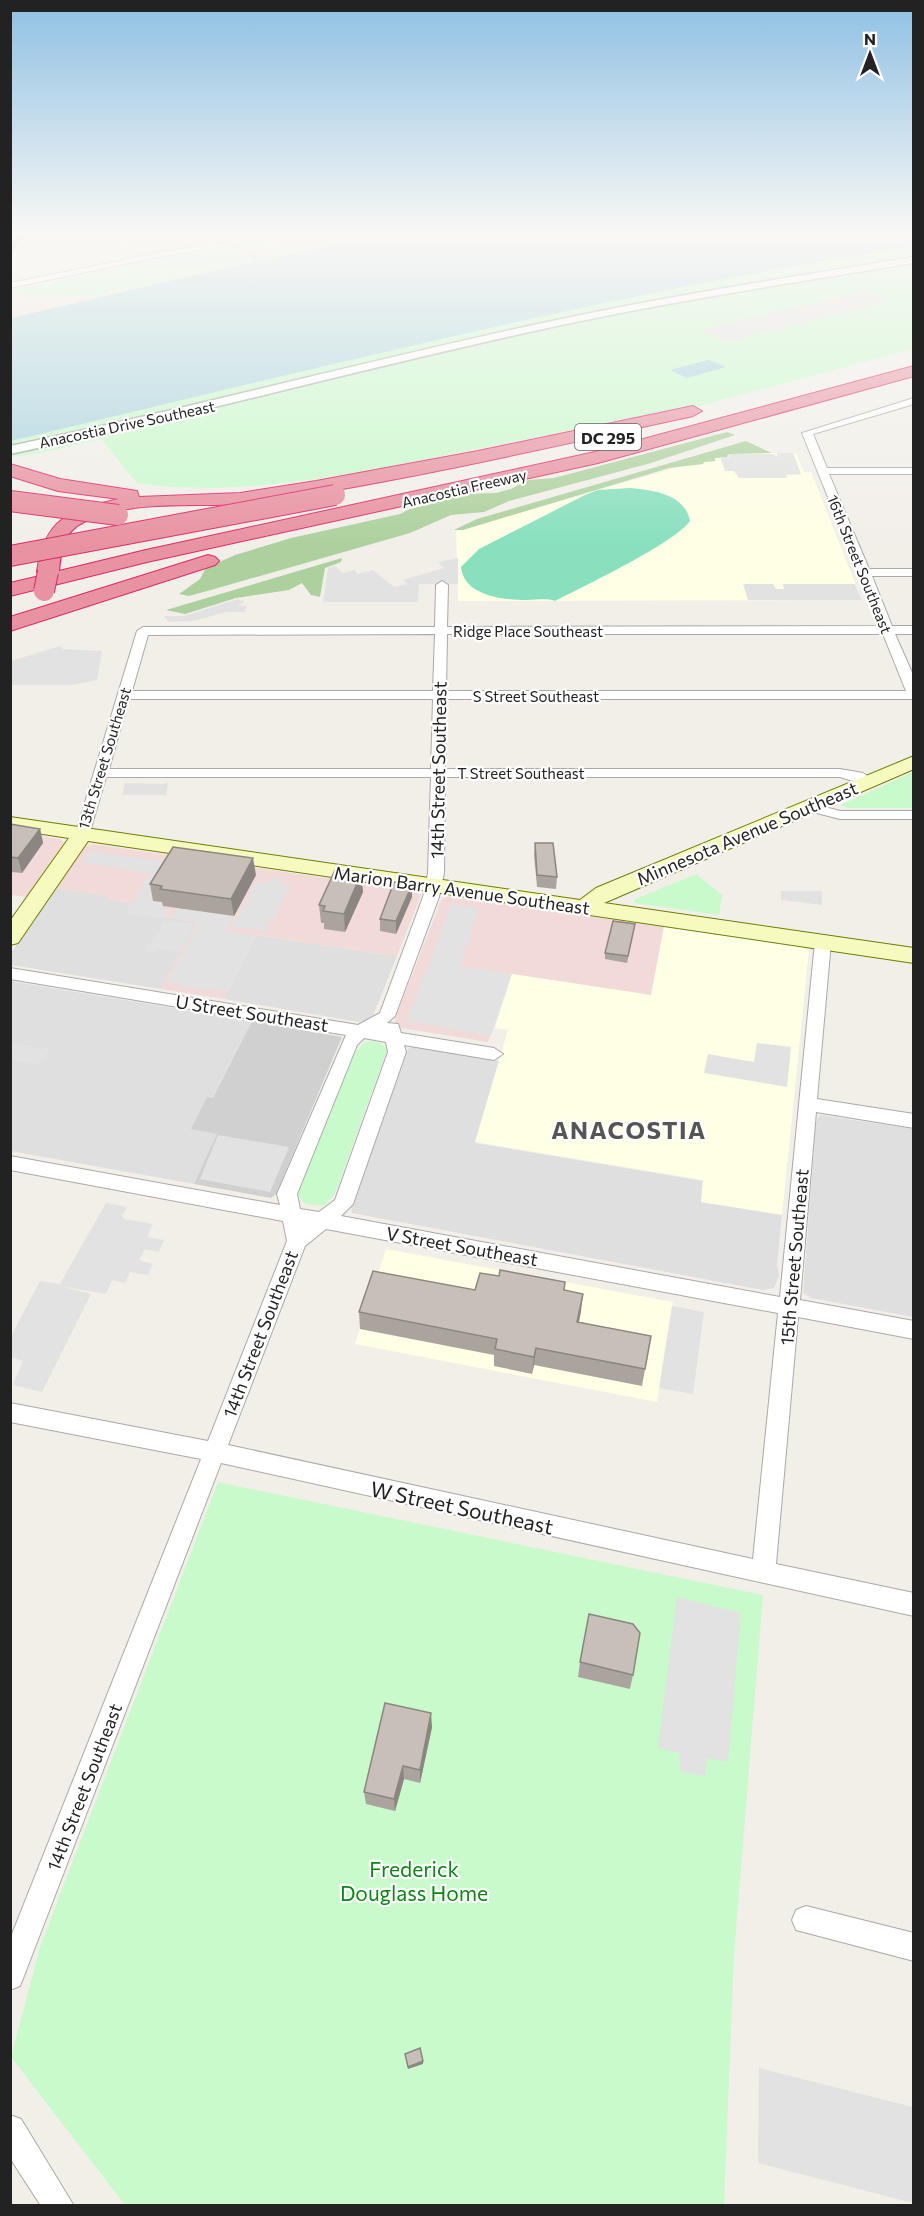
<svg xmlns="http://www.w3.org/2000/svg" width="924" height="2216" viewBox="0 0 924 2216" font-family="Commissioner,sans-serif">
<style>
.residential{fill:#e0dfdf}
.commercial{fill:#f2dad9}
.education{fill:#ffffe5}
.religious{fill:#d0d0d0}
.military{fill:#f3e3dd}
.forest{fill:#add19e}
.park{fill:#c8facc}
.pitch{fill:#88e0be}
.parking{fill:#e2e2e2}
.water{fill:#aad3df}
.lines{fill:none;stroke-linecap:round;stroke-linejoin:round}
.minor-casing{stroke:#a9a9a9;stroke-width:2}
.tertiary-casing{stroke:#a9a9a9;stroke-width:3}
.secondary-casing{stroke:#707d05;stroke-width:2}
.motorway-casing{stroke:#dc2a67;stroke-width:2}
.minor{fill:#fff;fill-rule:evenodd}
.tertiary{fill:#fff;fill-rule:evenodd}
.secondary{fill:#f7fabf;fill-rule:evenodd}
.motorway{fill:#e892a2;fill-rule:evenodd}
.motorway-bridge-casing{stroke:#dc2a67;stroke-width:22;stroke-linecap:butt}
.motorway-bridge{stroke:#e892a2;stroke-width:20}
.wall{fill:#aba49e}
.shaded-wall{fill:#8b8681}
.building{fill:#c7bfb8;stroke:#8b8681;stroke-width:1.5}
.labels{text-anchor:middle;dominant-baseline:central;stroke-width:4.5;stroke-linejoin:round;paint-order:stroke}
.far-street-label{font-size:15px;fill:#222;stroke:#fff}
.shield{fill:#fff;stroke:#646464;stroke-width:1.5}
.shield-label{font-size:16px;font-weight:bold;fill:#222}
.street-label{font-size:18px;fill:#222;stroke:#fff}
.near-street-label{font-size:21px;fill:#222;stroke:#fff}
.near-park-label{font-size:21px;fill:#0c8416;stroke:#fff}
.district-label{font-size:24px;font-weight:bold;letter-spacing:1.5px;fill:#555;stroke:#fff}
</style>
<rect width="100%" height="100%" fill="#f2efe9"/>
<!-- residential -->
<g class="residential">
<path d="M54,888L109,896L107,899L131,903L127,911L198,922L161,989L11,965V953Z"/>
<path d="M256,935L397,956L372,1018L359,1022L224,999Z"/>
<path d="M10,981L252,1021L213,1098L192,1129L218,1134L194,1184L11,1151Z"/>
<path d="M412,1047L499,1061L475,1143L703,1181L701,1202L782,1215L777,1264L779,1275L774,1288L763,1290L352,1213L351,1207L408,1049Z"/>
<path d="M820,1115L913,1129V1317L811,1298L803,1293L816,1121Z"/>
</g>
<!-- commercial -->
<g class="commercial">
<path d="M10,832L60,839L64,843L27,897L11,895Z"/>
<path d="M93,844L415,891L421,895L397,956L257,935L224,999L161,989L198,922L127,911L131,903L107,899L108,896L54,888L84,846Z"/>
<path d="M446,896L664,927L651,995L512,974L488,1042L401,1028L396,1026L395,1019L441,900Z"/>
</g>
<!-- education -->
<g class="education">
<path d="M755,445L773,453H796L804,472H811L862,600L458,601L456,531Z"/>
<path d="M664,927L802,947L809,951L782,1215L701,1202L703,1180L475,1142L508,1030L495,1028L512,974L651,995Z"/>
<path d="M386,1249L673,1302L657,1402L355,1344Z"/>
</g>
<!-- religious -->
<path class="religious" d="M252,1021L342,1037L276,1194L271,1198L194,1184L217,1134L191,1129L207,1097L213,1098Z"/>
<!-- military -->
<path class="military" d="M138,286L141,288L11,318V289H14L23,296L44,294L56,297L92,296Z"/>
<!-- forest -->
<g class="forest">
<path d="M727,432L735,435L651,463L509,501L484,512L451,515L410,533L211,590L189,596L179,594L200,579L206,568L235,555L291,538L400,514L410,509L465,494L496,493L511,489L528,480L554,478Z"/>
<path d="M746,441L772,453L728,454L727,458H715V461L704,462L703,464L669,468L463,530H454L477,519Z"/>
<path d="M342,558L341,562L325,568L320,597L311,595L302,583L289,590L236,598L185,614L166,610Z"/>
</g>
<!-- park -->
<g class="park">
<path d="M289,235H383L263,260L250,253L245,255L257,261L141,288L138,286L92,296H23L14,289L51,284L53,281L120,268V265Z"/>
<path d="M913,246V349L691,408L687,406C607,424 527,439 447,455C345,475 240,498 137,483L101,439L41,453L11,457L10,441L518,320L730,276Z"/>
<path d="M913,772V808H848L841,805Z"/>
<path d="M696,874L722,895L719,915L635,903L633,900Z"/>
<path d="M367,1041L381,1043L387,1050L335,1194L324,1206L305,1204L298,1196L299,1189L355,1052Z"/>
<path d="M218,1482L763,1595L734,1955L724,2205H125L11,2057L40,1947Z"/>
</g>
<!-- pitch -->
<path class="pitch" d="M630,488C653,490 685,494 690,521C673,544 584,586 555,601C546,598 537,600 527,600C503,600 464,596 461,567L479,549L585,495L598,490Z"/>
<!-- parking -->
<g class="parking">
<path d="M36,235H127L121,248H127L133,235H248L143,255L18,253L28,237Z"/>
<path d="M303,235L330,242L258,257L236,250L291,241L303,237Z"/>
<path d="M865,291L890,301L726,342L700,330Z"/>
<path d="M777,453H793L801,474L786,475L787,478H739L734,471H725L720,457H729L728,454H773L777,457Z"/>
<path d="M458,558V584H419L418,602H323L328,568L335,566L343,573L354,570L358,574L373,570L394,587L407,584L403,580L444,568L438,562Z"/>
<path d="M743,584H773L776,589H784L783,584H855L862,600H748Z"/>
<path d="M238,599L245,602L238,605L247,606L245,612H225L194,621L169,622L164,616H184Z"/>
<path d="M60,646L63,649L102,651L97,680L72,685H11V661Z"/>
<path d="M125,783L164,784L168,783L166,795H122Z"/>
<path d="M90,851L174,863L150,901L164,904L163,908L170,909L164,919L125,914L150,873L86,863L81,865Z"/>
<path d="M271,877L283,879L281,884L290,885L273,921L262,920L271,926L268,932L232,926L245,903H254L246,900L256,882L266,883Z"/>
<path d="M781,891H822V905L781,900Z"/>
<path d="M452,904L479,908L460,966L511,974L491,1036L407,1021Z"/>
<path d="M176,908L234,916L226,931L256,936L229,991L181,987V984L167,982L198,925L196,921L171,918Z"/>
<path d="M165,920L195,924L180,952L158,949L156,952L145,951Z"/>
<path d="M11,1042L36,1048L51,1047L40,1065L11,1060Z"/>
<path d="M757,1043L791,1047L787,1087L704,1073L708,1054L754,1062Z"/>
<path d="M218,1135L289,1147L270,1192L200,1179Z"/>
<path d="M106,1203L127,1207L122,1216L124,1219L153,1224L147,1237L164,1240L159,1252L145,1249L139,1260L153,1264L148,1275L130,1272L125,1283L112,1280L106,1294L60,1286L91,1294L42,1392L13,1385L23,1361L11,1357V1336L40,1281L60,1284Z"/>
<path d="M672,1306L704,1312L693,1394L659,1388Z"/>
<path d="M677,1597L741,1613L728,1762L707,1758L705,1776L681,1772L679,1753L658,1748Z"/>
<path d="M759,2068L913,2107V2203L758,2163Z"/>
</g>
<!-- water -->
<g class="water">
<path d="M383,235H913L914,246C609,293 311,370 11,441V318L256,261L244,254L250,253L263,260Z"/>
<path d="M709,360L726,367L687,378L670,370Z"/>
</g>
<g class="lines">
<defs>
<g id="minor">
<path d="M268,235H286L158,257L10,288V283L158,253Z"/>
<path d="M914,398V404L813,434L827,468H914V474H829L869,569H914V576H872L892,626H914V634H895L914,677V699H446L445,769H840L863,773L876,782L869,786L840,777H445L444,873L439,897L395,1016L387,1023L398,1024L401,1033L494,1048L503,1054L494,1060L404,1045L406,1052L353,1204L341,1216L780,1297L815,942L817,938H829L831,942L817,1099L914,1114V1128L816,1112L800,1300L914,1321V1339L798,1317L776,1564L914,1593V1616L221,1463L24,1976L20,1986L10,1990V1939L201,1459L10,1422V1403L208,1441L287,1241L283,1221L10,1170V1156L280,1205L277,1194L346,1035L10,979V968L358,1025L380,1013L423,897L428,873L431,777H106L89,835L82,839L77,838L75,835L137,631L143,627H435L436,585L442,581L448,585L447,627L880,626L802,433ZM435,634L433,691H132L148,635ZM447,634H883L906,691H446ZM129,699H433L431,769H109ZM364,1038L386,1042L388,1052L335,1200L319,1212L300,1209L297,1194L357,1045ZM326,1229L778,1313L753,1559L228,1445L305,1246Z"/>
<path d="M810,803L840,811H914V819H840L805,810L803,807L805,804Z"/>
<path d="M806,1906L914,1933V1961L796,1930L792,1920L796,1910Z"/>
<path d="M10,2115L21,2119L74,2206H41L10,2158Z"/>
</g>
<path id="tertiary" d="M914,257V263C799,282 684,299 571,323C383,363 198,414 10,454V446C198,407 383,356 571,317C684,293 799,276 914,257Z"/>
<path id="secondary" d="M914,756V769L604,903L914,948V963L88,841L18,943L10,945V921L69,838L10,829V817L580,900L596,888Z"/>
<g id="motorway">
<path d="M914,366V376L598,463L147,562L10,596V583L40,576L37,572C44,518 70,510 119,499L58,491L10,476V464L60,479L137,491L139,497L240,493L316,481L478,451L693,406L702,411L693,416C551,447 408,480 264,502C206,510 139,496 84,522C63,532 61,550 59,571L146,550L595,452Z"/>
<path d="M208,555L215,557L219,561L215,565L10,631V617Z"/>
</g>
</defs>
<!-- minor casing -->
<use href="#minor" class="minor-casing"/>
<!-- tertiary casing -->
<use href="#tertiary" class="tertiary-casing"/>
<!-- secondary casing -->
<use href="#secondary" class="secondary-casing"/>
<!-- motorway casing -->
<use href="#motorway" class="motorway-casing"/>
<!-- minor -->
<use href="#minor" class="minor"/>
<!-- tertiary -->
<use href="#tertiary" class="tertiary"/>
<!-- secondary -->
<use href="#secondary" class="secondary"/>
<!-- motorway -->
<use href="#motorway" class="motorway"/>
<defs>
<g id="motorway-bridge">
<path d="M10,501L118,515"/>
<path d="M10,556L335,495"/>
<path d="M44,591L48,572"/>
</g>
</defs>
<!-- motorway-bridge casing -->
<use href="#motorway-bridge" class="motorway-bridge-casing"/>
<!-- motorway-bridge -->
<use href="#motorway-bridge" class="motorway-bridge"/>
</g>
<!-- wall -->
<g class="wall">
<path d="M10,824L40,829L43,843L22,873L11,872L10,873Z"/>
<path d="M535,843L557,877L556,889L537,887L534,855Z"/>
<path d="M361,874L363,892L345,932L324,929V923H321L319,905Z"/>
<path d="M256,875L234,916L163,906L162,902L153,901L150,884Z"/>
<path d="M412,885V897L396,934L380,931V919Z"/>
<path d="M635,924L627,963L605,959V953Z"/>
<path d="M565,1282V1290L581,1311L579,1322L651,1336L642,1386L534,1365L532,1374L494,1366V1355L360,1329L359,1312L475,1290Z"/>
<path d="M580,1662L633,1675L630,1689L578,1677Z"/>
<path d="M432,1727L420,1783L404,1779L395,1811L366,1804L364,1792Z"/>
</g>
<!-- shaded-wall -->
<g class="shaded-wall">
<path d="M10,235H25L14,250L10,252Z"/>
<path d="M40,829L43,843L22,873L18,858Z"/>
<path d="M253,858L256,875L234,916L231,899Z"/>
<path d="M361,874L363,892L345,932L344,914Z"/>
<path d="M412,885V897L396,934V921Z"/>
<path d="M583,1294L581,1311L575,1339L577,1322Z"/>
<path d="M536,1348L534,1365L532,1374L534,1357Z"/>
<path d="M431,1713L432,1727L420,1783V1770Z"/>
<path d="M403,1766L404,1779L395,1811L394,1799Z"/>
<path d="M423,2061V2064L408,2069V2067Z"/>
</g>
<!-- building -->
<g class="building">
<path d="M10,824L40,829L18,858L10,857Z"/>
<path d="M535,843H553L557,877L537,875Z"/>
<path d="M173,847L253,858L231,899L160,889L162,886L150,884Z"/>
<path d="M335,870L361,874L344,914L323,911L325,906L319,905Z"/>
<path d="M394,882L412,885L396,921L380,919Z"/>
<path d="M613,921L635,924L628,956L605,953Z"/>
<path d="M500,1270L565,1282L564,1290L583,1294L577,1322L651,1336L645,1369L536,1348L534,1357L495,1349L497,1339L359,1312L373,1271L475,1290L480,1273L499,1276Z"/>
<path d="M589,1614L633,1624L640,1633L633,1675L580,1662Z"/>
<path d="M385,1703L431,1713L420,1770L403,1766L394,1799L364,1792Z"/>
<path d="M420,2048L423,2061L408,2067L405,2054Z"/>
</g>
<!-- sky -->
<linearGradient id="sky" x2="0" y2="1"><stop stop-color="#8fc0e4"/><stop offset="0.43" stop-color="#f9f8f5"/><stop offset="1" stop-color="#f9f8f5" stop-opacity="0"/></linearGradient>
<rect width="924" height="545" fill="url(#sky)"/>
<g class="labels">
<!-- far-street labels -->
<g class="far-street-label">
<text transform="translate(127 424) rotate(-12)">Anacostia Drive Southeast</text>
<text transform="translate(464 488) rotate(-13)">Anacostia Freeway</text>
<text transform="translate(860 564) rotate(68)">16th Street Southeast</text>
<text x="528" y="631">Ridge Place Southeast</text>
<text x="536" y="696">S Street Southeast</text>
<text transform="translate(104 758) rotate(-73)">13th Street Southeast</text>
<text x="521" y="773">T Street Southeast</text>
</g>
<!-- shield labels -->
<rect class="shield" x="575" y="424" width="66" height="26" rx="4.5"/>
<g class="shield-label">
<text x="608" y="437">DC 295</text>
</g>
<!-- street labels -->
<g class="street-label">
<text transform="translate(438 770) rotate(-89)">14th Street Southeast</text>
<text transform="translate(747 833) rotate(-23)">Minnesota Avenue Southeast</text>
<text transform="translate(462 890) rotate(8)">Marion Barry Avenue Southeast</text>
<text transform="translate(252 1013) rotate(9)">U Street Southeast</text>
<text transform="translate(462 1246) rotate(10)">V Street Southeast</text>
<text transform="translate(794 1257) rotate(-85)">15th Street Southeast</text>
<text transform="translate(260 1334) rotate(-69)">14th Street Southeast</text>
<text transform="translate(84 1787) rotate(-69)">14th Street Southeast</text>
</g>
<!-- near-street labels -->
<g class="near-street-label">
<text transform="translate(462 1507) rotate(12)">W Street Southeast</text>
</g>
<!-- near-park labels -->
<g class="near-park-label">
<text x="414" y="1868">Frederick<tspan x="414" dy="24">Douglass Home</tspan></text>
</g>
<!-- district labels -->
<g class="district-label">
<text x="629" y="1129">ANACOSTIA</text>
</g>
</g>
<!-- border -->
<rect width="924" height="2216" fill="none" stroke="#222222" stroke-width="24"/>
<!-- north arrow -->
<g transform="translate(870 54)" stroke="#ffffff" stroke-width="4.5" paint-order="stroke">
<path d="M0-4.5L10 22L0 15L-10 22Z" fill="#222222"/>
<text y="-9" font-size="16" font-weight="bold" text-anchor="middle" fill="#222222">N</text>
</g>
</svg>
